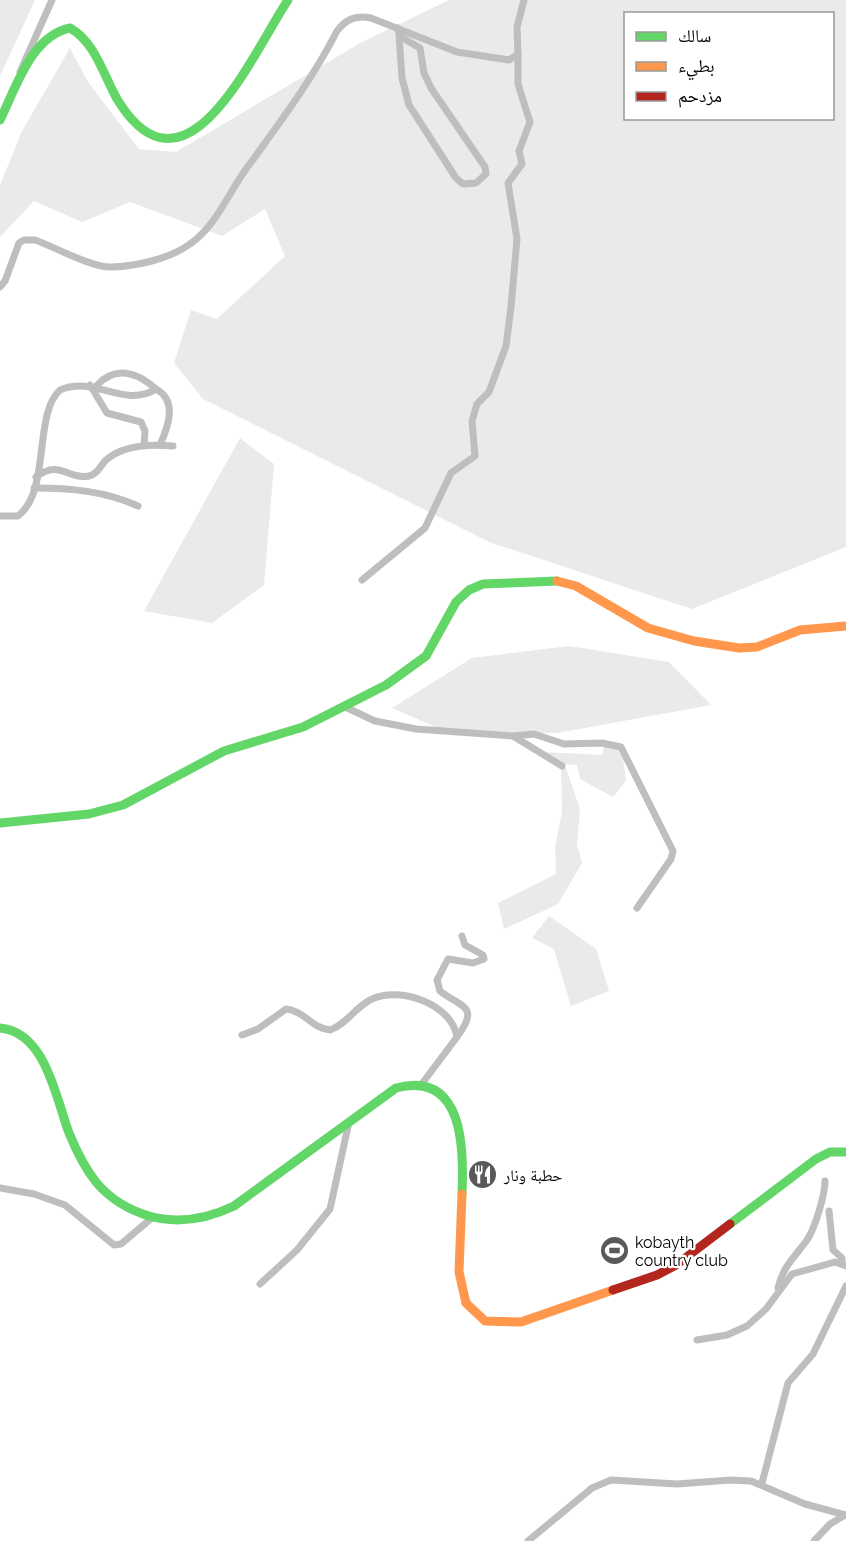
<svg xmlns="http://www.w3.org/2000/svg" width="846" height="1541" viewBox="0 0 846 1541" font-family="Raleway,'Noto Naskh Arabic',sans-serif">
<style>
.green{fill:#eaeaea;fill-rule:evenodd}
.lines{fill:none;stroke-linecap:round;stroke-linejoin:round}
.street{stroke:#bebebe;stroke-width:7}
.fast{stroke:#63d668;stroke-width:9}
.slow{stroke:#ff974d;stroke-width:9}
.jam{stroke:#b3261e;stroke-width:9}
.labels{text-anchor:middle;dominant-baseline:central;stroke-width:4.5;stroke-linejoin:round;paint-order:stroke}
.poi-label{font-size:16px;fill:#000;stroke:#fff;text-anchor:start}
</style>
<rect width="100%" height="100%" fill="#fff"/>
<!-- green -->
<g class="green">
<path d="M0,0H35L0,76Z"/>
<path d="M449,0H846V547L692,609L489,542L203,399L174,363L191,310L217,319L285,256L265,209L222,236L130,202L82,222L34,201L0,237V185L22,131L70,48L88,82L139,149L176,152L362,42ZM626,14H832V118H626Z"/>
<path d="M240,438L274,464L264,585L212,623L144,611Z"/>
<path d="M569,646L669,662L711,705L557,733L445,731L392,708L472,658Z"/>
<path d="M621,745L626,781L613,797L580,779L577,765L552,763L543,752L602,755L604,746Z"/>
<path d="M561,767L566,768L580,809L577,844L582,863L558,904L504,929L498,903L556,874L555,846L562,812Z"/>
<path d="M549,916L596,949L609,991L571,1006L554,949L532,938Z"/>
</g>
<g class="lines">
<!-- street -->
<g class="street">
<path d="M397,28L401,37L420,48L424,73L431,88L485,167L486,174L476,183L463,184L456,178L409,105L402,78L399,35"/>
<path d="M20,72L52,0"/>
<path d="M0,287L5,281L19,243L24,240H35C55,247 92,268 112,267C137,266 169,259 190,244C215,227 227,196 244,172C277,126 311,82 337,31C346,19 356,15 371,18L457,52L509,60L518,54L517,27L524,0"/>
<path d="M90,385L107,413L141,422L145,431L144,446"/>
<path d="M96,386C115,365 137,372 156,389"/>
<path d="M36,477C60,459 67,480 89,476C98,474 100,466 106,460C123,445 152,444 173,446"/>
<path d="M34,488C70,488 105,491 138,506"/>
<path d="M0,516H18C51,491 33,414 60,390C95,375 124,409 156,389C178,401 168,427 160,445"/>
<path d="M362,580L425,528L451,473L475,456L472,421L477,404L489,392L506,346L511,307L517,239L508,183L522,164L519,151L530,122L518,84V54"/>
<path d="M345,707L375,721L416,729L513,736L534,734L564,744L602,743L621,747L673,851L671,859L637,908"/>
<path d="M513,736L562,766"/>
<path d="M242,1035L258,1029L286,1009C303,1010 313,1029 330,1030C347,1024 356,1006 372,999C400,986 452,1004 457,1037L421,1085"/>
<path d="M457,1037C481,1005 460,1007 440,991L437,980L448,959L473,963L484,959L483,955L465,945L462,936"/>
<path d="M0,1188L34,1194L65,1205L114,1245L121,1244L153,1217"/>
<path d="M829,1211L833,1250L842,1258V1262"/>
<path d="M260,1284L297,1250L330,1209L349,1122"/>
<path d="M778,1288C783,1266 794,1258 807,1240C815,1228 825,1195 825,1181"/>
<path d="M697,1340L727,1335L747,1326L766,1309L792,1274L835,1262L846,1266"/>
<path d="M762,1483L788,1383L813,1354L846,1286"/>
<path d="M528,1541L592,1488L611,1480L677,1484L731,1480L751,1481L805,1504L846,1515"/>
<path d="M814,1541L830,1524L845,1515"/>
</g>
<!-- fast -->
<g class="fast">
<path d="M0,120C16,88 31,36 70,28C95,42 103,74 117,99C186,212 253,52 288,0"/>
<path d="M0,823L89,814L123,805L224,751L303,727L386,685L426,656L456,602L469,590L483,584L557,581"/>
<path d="M0,1028C46,1032 56,1099 69,1133C76,1150 84,1167 96,1182C109,1198 129,1210 149,1216C178,1224 207,1219 234,1206L396,1088C464,1070 464,1149 462,1194"/>
<path d="M730,1224L816,1159L830,1152H846"/>
</g>
<!-- slow -->
<g class="slow">
<path d="M557,581L576,586L648,628L694,641L739,648L757,647L800,630L846,626"/>
<path d="M462,1194L459,1272L466,1303L485,1321L521,1322L613,1290"/>
</g>
<!-- jam -->
<path class="jam" d="M613,1290L657,1275L676,1265L730,1224"/>
</g>
<!-- icons -->
<defs>
<symbol id="restaurant-disc" viewBox="-11 -11 22 22"><circle r="9.5" fill="#595959" stroke="#fff"/><path d="M-5-6h1v4h1v-4h1v4h1v-4h1v5L-1.5 .5V6h-2V.5L-5-1ZM5-6V6H3V1.5H1.5Q1.5-4 5-6Z" fill="#fff"/></symbol>
<symbol id="stadium-disc" viewBox="-11 -11 22 22"><circle r="9.5" fill="#595959" stroke="#fff"/><path d="M0-5a6.5 5 0 1 0 0 10a6.5 5 0 1 0 0-10ZM-3.5-1.8h7v3.6h-7Z" fill="#fff"/></symbol>
</defs>
<g fill-rule="evenodd">
<use href="#restaurant-disc" x="466" y="1158" width="33" height="33"/>
<use href="#stadium-disc" x="598" y="1234" width="33" height="33"/>
</g>
<g class="labels">
<!-- poi labels -->
<g class="poi-label">
<text x="504" y="1175">حطبة ونار</text>
<text x="635" y="1242">kobayth<tspan x="635" dy="18">country club</tspan></text>
</g>
</g>
<!-- legend -->
<rect x="624" y="12" width="210" height="108" fill="#ffffff" stroke="#999999" stroke-width="1.5"/>
<rect x="636" y="32" width="30" height="9" fill="#63d668" stroke="#999999" stroke-width="1.5"/>
<text x="678" y="42" font-size="18" fill="#000000">سالك</text>
<rect x="636" y="62" width="30" height="9" fill="#ff974d" stroke="#999999" stroke-width="1.5"/>
<text x="678" y="72" font-size="18" fill="#000000">بطيء</text>
<rect x="636" y="92" width="30" height="9" fill="#b3261e" stroke="#999999" stroke-width="1.5"/>
<text x="678" y="102" font-size="18" fill="#000000">مزدحم</text>
</svg>
